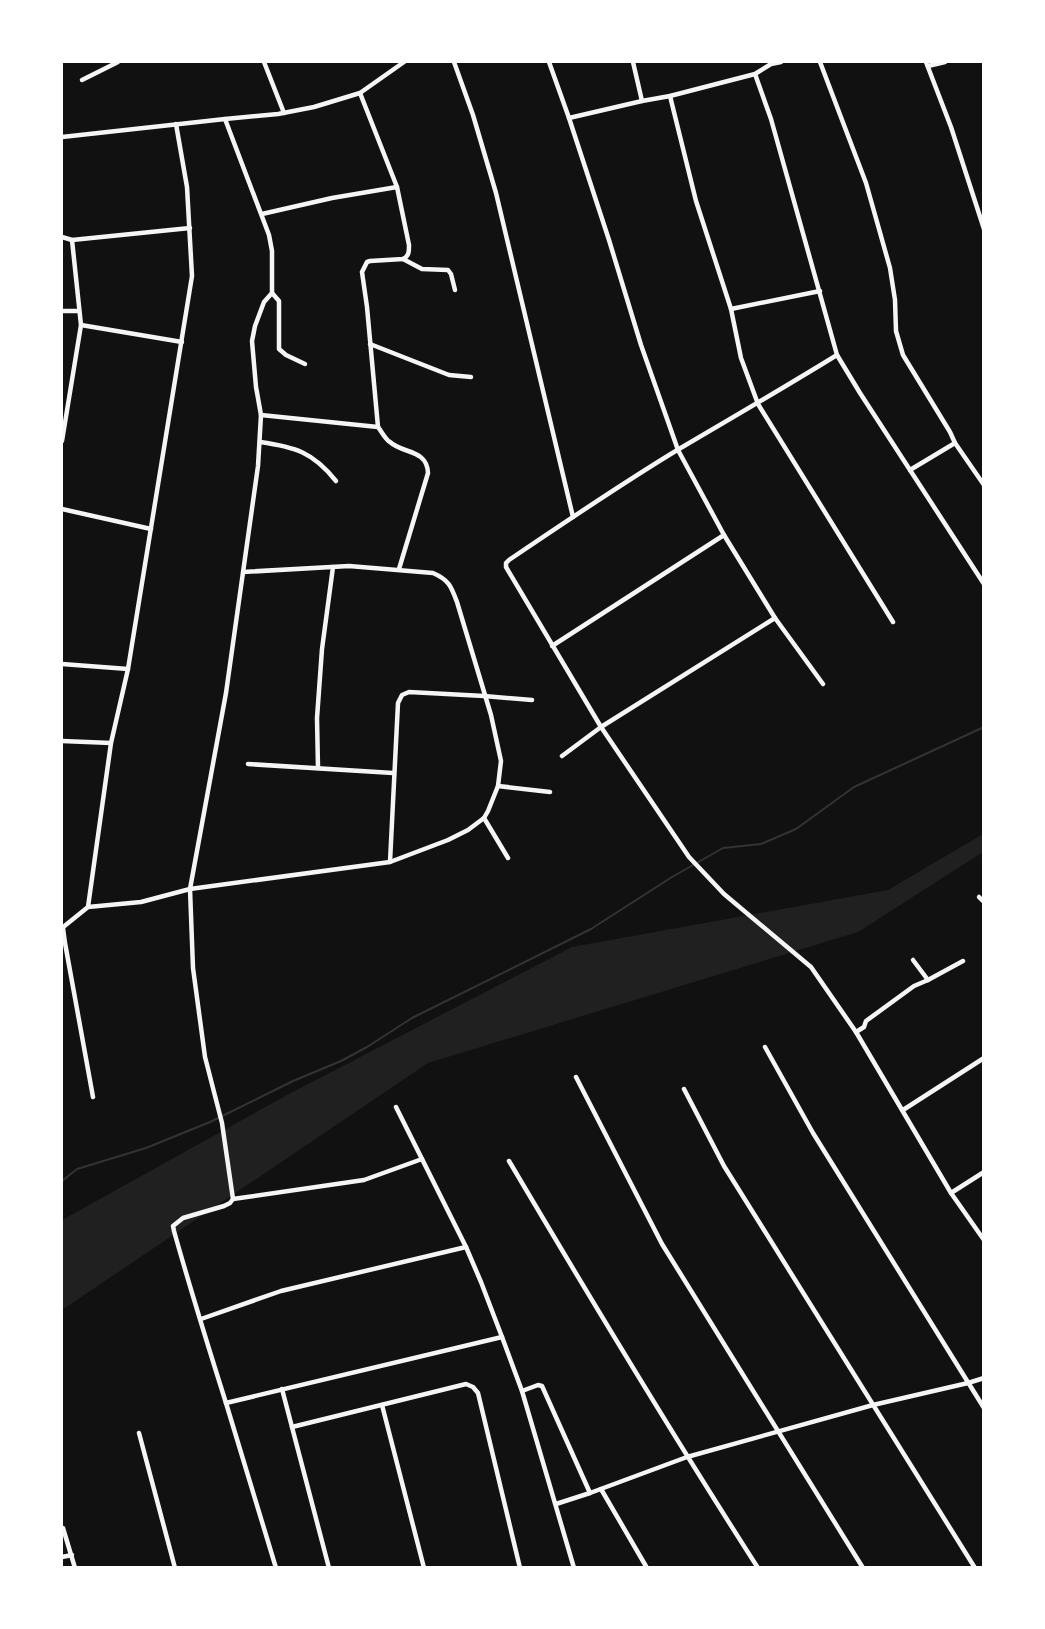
<svg xmlns="http://www.w3.org/2000/svg" width="1045" height="1629" viewBox="0 0 1045 1629" font-family="Quicksand,sans-serif">
<style>
.green{fill:#202020}
.lines{fill:none;stroke-linecap:round;stroke-linejoin:round}
.stream{stroke:#333;stroke-width:2}
.minor{stroke:#f5f5f5;stroke-width:4.5}
</style>
<rect width="100%" height="100%" fill="#111"/>
<!-- green -->
<path class="green" d="M983,834V852L858,932L428,1063L62,1310V1220L287,1095L572,947L888,890Z"/>
<g class="lines">
<!-- stream -->
<path class="stream" d="M62,1181L77,1169L146,1148L210,1122L293,1081L341,1061L367,1047L412,1018L591,929L672,877L723,848L761,844L796,829L854,787L984,727"/>
<!-- minor -->
<g class="minor">
<path d="M264,62L284,113"/>
<path d="M454,62L473,115L496,193L573,517"/>
<path d="M549,62L569,118L609,240L641,345L678,450L724,535L775,618L823,684"/>
<path d="M633,62L642,101"/>
<path d="M820,62L866,183L890,268L895,300L896,331L903,355L950,432L955,443L984,485"/>
<path d="M926,62L951,127L984,229"/>
<path d="M928,66L945,62"/>
<path d="M755,74L771,119L837,355L860,393L984,584"/>
<path d="M82,80L118,62"/>
<path d="M360,93L397,187L409,245C409,252 409,256 403,259L370,261L367,262L362,272L367,307L378,427"/>
<path d="M670,96L696,201L731,309L741,358L758,404L893,622"/>
<path d="M569,118L642,101L670,96L755,74L771,64L781,62"/>
<path d="M225,119L269,235L272,251V293L264,302L255,326L252,341L256,387L261,415L258,466L226,693L190,889L193,968L205,1057L222,1123L233,1199L230,1203L224,1206L183,1218L173,1226L174,1231C190,1288 208,1346 226,1403"/>
<path d="M62,137L225,119L278,114L314,107L360,93L404,62"/>
<path d="M262,214L332,198L397,187"/>
<path d="M62,237L72,240L190,228"/>
<path d="M403,259L422,269L448,270L451,274L455,290"/>
<path d="M272,293L279,301V349L286,355L305,364"/>
<path d="M731,309L820,291"/>
<path d="M62,311H78"/>
<path d="M81,325L182,342"/>
<path d="M370,344L449,375L471,377"/>
<path d="M837,355C785,387 732,418 679,449C621,484 565,522 509,560L506,563V567L601,727L689,857L724,894L811,967L856,1032L951,1193L984,1240"/>
<path d="M261,415L378,427C382,432 385,439 390,442C403,454 427,449 428,473L399,569"/>
<path d="M62,441L81,325L72,240"/>
<path d="M260,442C295,447 313,452 336,481"/>
<path d="M910,470L955,443"/>
<path d="M62,509L151,529"/>
<path d="M552,646L724,535"/>
<path d="M62,664L128,669"/>
<path d="M62,741L111,743"/>
<path d="M562,756L601,727L775,618"/>
<path d="M248,764L393,773"/>
<path d="M318,768L317,718L322,649L333,567"/>
<path d="M498,786L550,792"/>
<path d="M484,818L508,858"/>
<path d="M390,862L398,703L402,695L409,692L484,696L532,700"/>
<path d="M979,897L984,902"/>
<path d="M88,907L111,743L128,669L192,276L187,187L176,124"/>
<path d="M62,928L88,907L141,902L190,889L390,862L448,840L468,830L484,818L488,811L498,786L501,761L491,715L457,602C451,586 449,580 433,573L349,566L243,572"/>
<path d="M63,928L65,943L93,1097"/>
<path d="M913,960L928,980"/>
<path d="M856,1032L864,1027L866,1021L914,986L928,980L963,961"/>
<path d="M765,1047L813,1133L984,1408"/>
<path d="M576,1077L662,1244L863,1568"/>
<path d="M684,1089L724,1166L975,1568"/>
<path d="M396,1107L466,1247L481,1282L502,1337"/>
<path d="M903,1110L984,1058"/>
<path d="M509,1161C590,1298 672,1434 758,1568"/>
<path d="M951,1193L984,1172"/>
<path d="M233,1199L364,1180L422,1159"/>
<path d="M201,1319L281,1291L466,1247"/>
<path d="M282,1389L329,1568"/>
<path d="M522,1391L538,1385L542,1386L590,1493"/>
<path d="M382,1405L424,1568"/>
<path d="M292,1427L466,1384L473,1387L478,1393L520,1568"/>
<path d="M139,1433L175,1568"/>
<path d="M601,1489L647,1568"/>
<path d="M556,1504L590,1493L687,1457L873,1405L968,1383L984,1378"/>
<path d="M63,1528L75,1568"/>
<path d="M62,1557L72,1555"/>
<path d="M276,1568L226,1403L502,1337L522,1391L574,1568"/>
</g>
</g>
<!-- border -->
<rect width="1045" height="1629" fill="none" stroke="#ffffff" stroke-width="126"/>
</svg>
